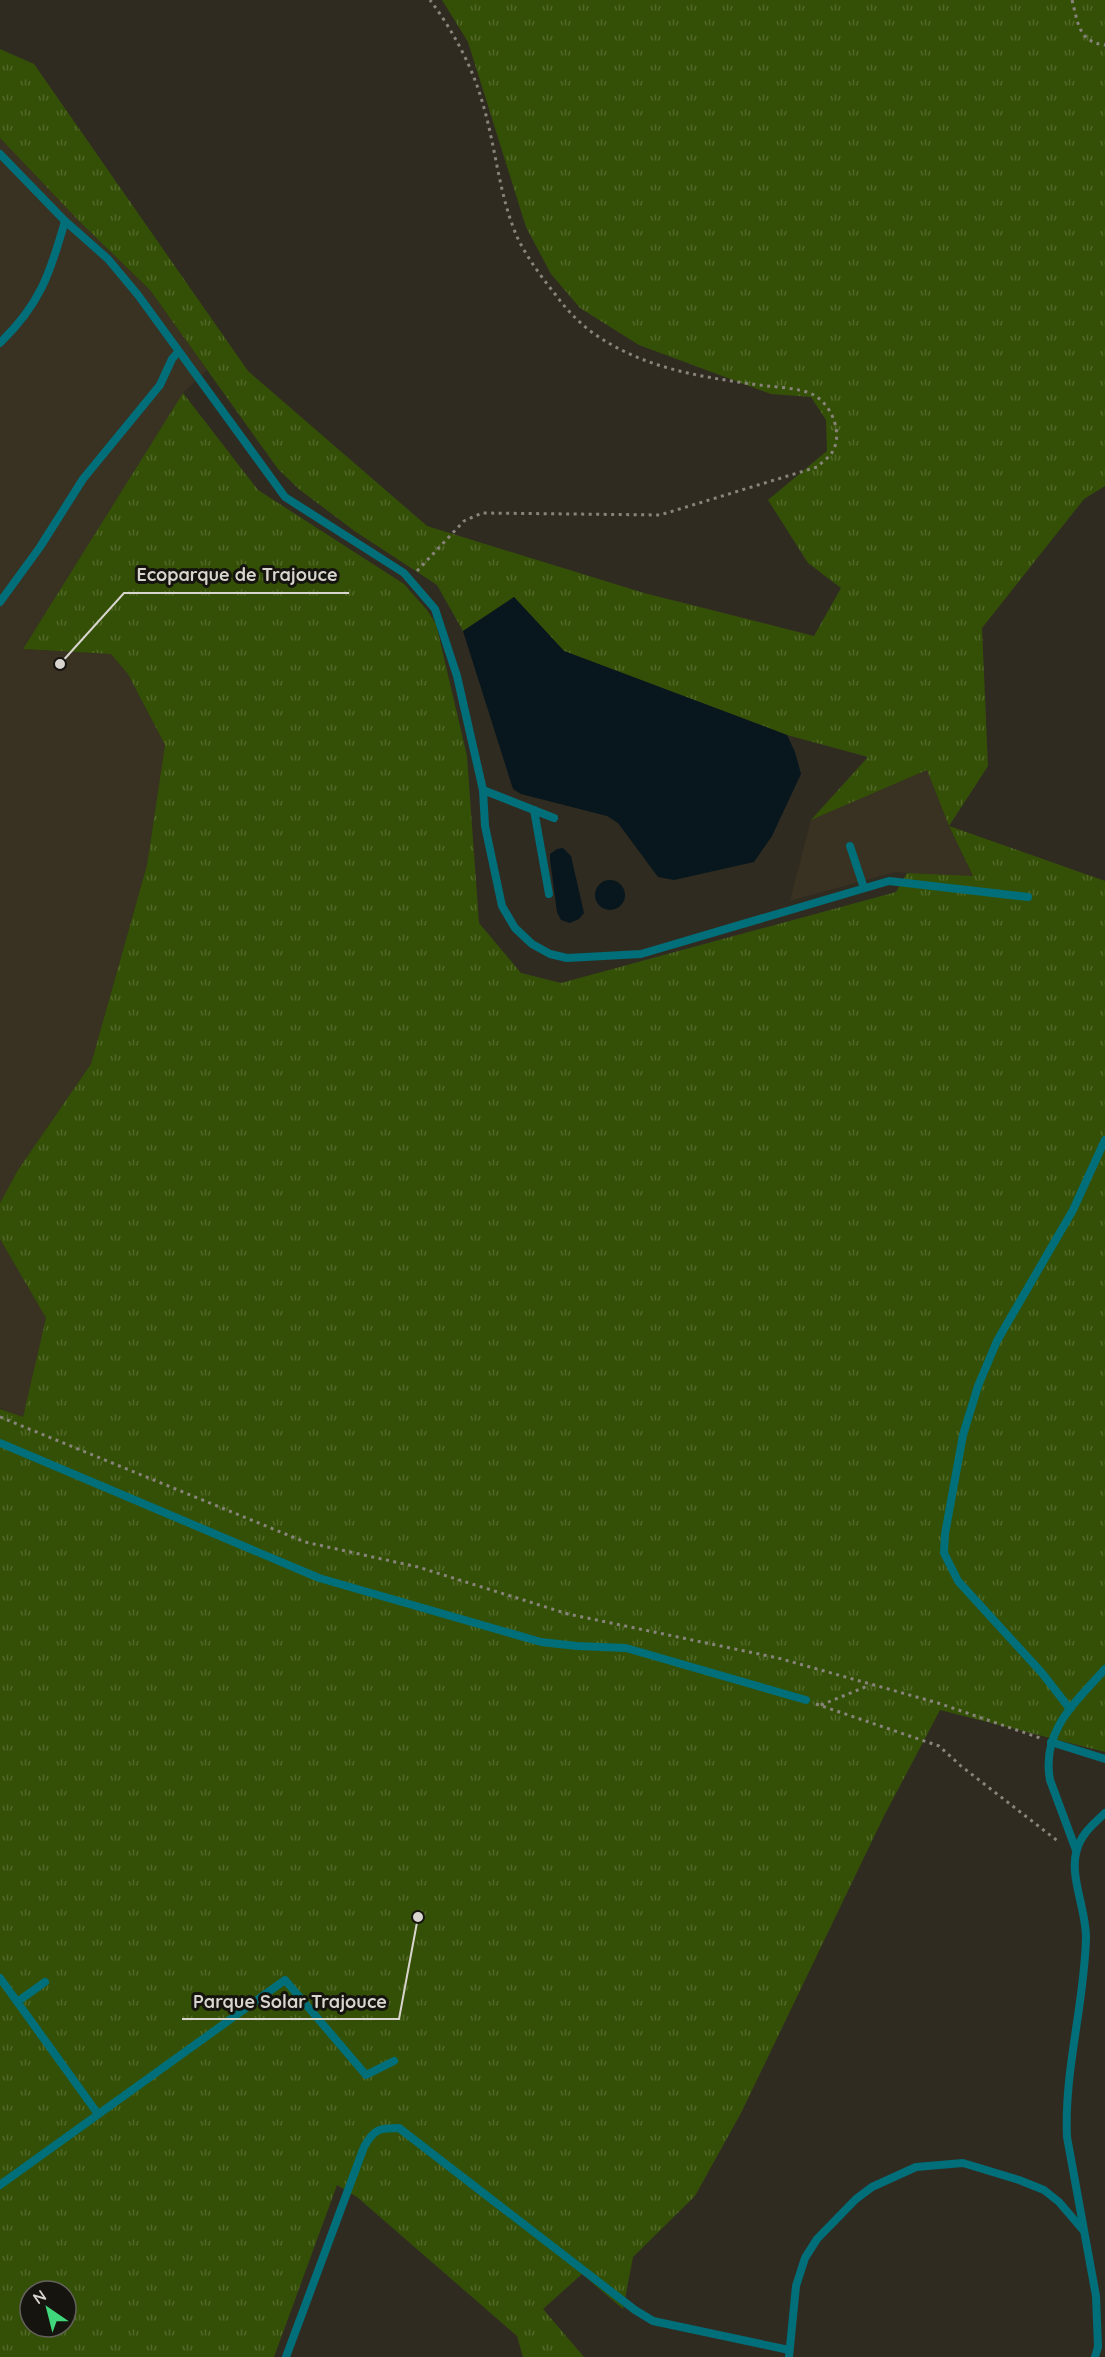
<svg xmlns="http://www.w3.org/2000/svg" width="1105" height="2357" viewBox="0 0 1105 2357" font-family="Quicksand,sans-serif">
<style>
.built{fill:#393121}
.grass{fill:url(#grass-tufts);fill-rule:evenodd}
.water{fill:#07171d}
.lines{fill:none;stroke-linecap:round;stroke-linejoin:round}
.path{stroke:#88847c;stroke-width:3;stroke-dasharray:3 4.5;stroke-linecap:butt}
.lane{stroke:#016f79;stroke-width:8}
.leader{fill:none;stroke:#d8d5cf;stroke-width:2}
.callout-dot{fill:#d8d5cf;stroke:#16140f;stroke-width:2}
.callout-label{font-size:18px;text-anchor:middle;font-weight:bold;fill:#d8d5cf;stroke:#16140f;stroke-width:6;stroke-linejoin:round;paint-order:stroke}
</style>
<defs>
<pattern id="grass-tufts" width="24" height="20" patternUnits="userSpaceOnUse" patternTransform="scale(1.5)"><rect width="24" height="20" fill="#345006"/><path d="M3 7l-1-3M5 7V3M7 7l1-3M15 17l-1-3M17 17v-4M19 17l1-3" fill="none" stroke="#516829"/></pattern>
</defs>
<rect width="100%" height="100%" fill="#302b21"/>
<!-- built -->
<g class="built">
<path d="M0,138L80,222L150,290L207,370L183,393L23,649L111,654L128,674L165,745L147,865L91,1064L18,1170L0,1203Z"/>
<path d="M927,770L949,826L973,877L895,872L790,901L811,820Z"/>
<path d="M0,1239L46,1318L23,1418L0,1408Z"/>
</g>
<!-- grass -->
<path class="grass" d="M442,0H1105V486L1084,499L982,628L988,766L949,826L1105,881V1752L940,1710L884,1816L741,2113L695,2196L633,2257L623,2309L582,2274L543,2309L584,2357H523L517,2336L357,2197L337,2185L274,2357H0V1409L23,1417L46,1318L0,1239V1203L18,1170L91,1064L147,865L165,745L128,674L111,654L23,649L183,393L258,490L404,584L427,610L436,624L467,756L479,923L521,973L561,983L896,892L907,873L973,876L949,826L927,770L811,820L868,757L787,735L564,651L514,597L463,631L437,585L356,532L300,490L278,469L150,290L80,222L0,138V49L34,64L248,371L427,526L644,593L814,636L841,588L808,563L768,500L827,451L826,420L811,397L771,394L639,345L580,308L551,274L526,227L468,42ZM30,2291H66V2327H30Z"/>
<!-- water -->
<g class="water">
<path d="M514,597L564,651L787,735L795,752L801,774L772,836L754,862L674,880L658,877L618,823L607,816L521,794L513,789L463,631Z"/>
<path d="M563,848L571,856L584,913L579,919L570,923L561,920L557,912L550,860V854L557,849Z"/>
<circle cx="610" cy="895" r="15"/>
</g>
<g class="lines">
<!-- path -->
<g class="path">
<path d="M1072,0C1078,22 1078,42 1105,45"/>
<path d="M417,571L464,521L482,513L660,515L817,467C821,463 827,459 831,454C844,436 833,406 814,395C799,387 769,387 752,384C695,376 641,367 593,333C578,322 566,309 555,294C542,278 529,260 519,241C499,199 496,146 482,101C472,66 452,29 430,0"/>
<path d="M0,1417L305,1542L418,1567L568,1614L778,1658L938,1703L1040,1738"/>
<path d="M816,1704L939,1746L961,1766L1059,1842"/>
<path d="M821,1705L870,1685"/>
</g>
<!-- lane -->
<g class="lane">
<path d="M0,154L65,221L108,259L138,295L285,497L404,573L435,609L457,676L483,790L485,826L502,906L515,928L532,944L550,954L567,958L641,954L889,881L1028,897"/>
<path d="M0,343C40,304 50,274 65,221"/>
<path d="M0,602L40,547L83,479L160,385L172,359L178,352"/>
<path d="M483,790L554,818"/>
<path d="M534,810L549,894"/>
<path d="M850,846L864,888"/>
<path d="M0,1443L319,1578L541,1642L577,1646L626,1648L806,1700"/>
<path d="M1070,1709L1042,1673L958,1581L944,1553L945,1534L963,1435L978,1386L997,1341L1073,1210L1105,1140"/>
<path d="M1051,1742L1105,1759"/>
<path d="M1076,1850L1050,1780C1041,1731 1075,1703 1105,1669"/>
<path d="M0,1978L98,2114"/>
<path d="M17,2002L45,1982"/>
<path d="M0,2185L285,1980L366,2075L394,2061"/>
<path d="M286,2357L364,2147C374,2129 379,2128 399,2128L635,2310L653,2321L789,2350"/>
<path d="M789,2357L796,2286L805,2258L817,2239L856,2199L872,2187L916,2167L963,2163L1019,2180L1044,2190L1059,2202L1083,2230"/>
<path d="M1095,2357L1098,2347L1096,2296L1067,2137C1064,2071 1084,2006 1086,1939C1087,1912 1070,1879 1076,1853C1080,1835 1092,1825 1105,1813"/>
</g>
</g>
<!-- callouts -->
<path class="leader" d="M60 664L124 593H349M418 1917L399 2019H182"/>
<g class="callout-dot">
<circle cx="60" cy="664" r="6"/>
<circle cx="418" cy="1917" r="6"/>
</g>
<g class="callout-label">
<text x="237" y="581">Ecoparque de Trajouce</text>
<text x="290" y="2008">Parque Solar Trajouce</text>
</g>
<!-- north arrow -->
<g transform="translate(48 2309) rotate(325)"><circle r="28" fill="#16140f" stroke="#64615c" stroke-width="1.5"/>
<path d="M0-4.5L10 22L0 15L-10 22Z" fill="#41d77c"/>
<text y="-9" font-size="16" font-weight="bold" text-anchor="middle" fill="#d8d5cf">N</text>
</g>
</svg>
